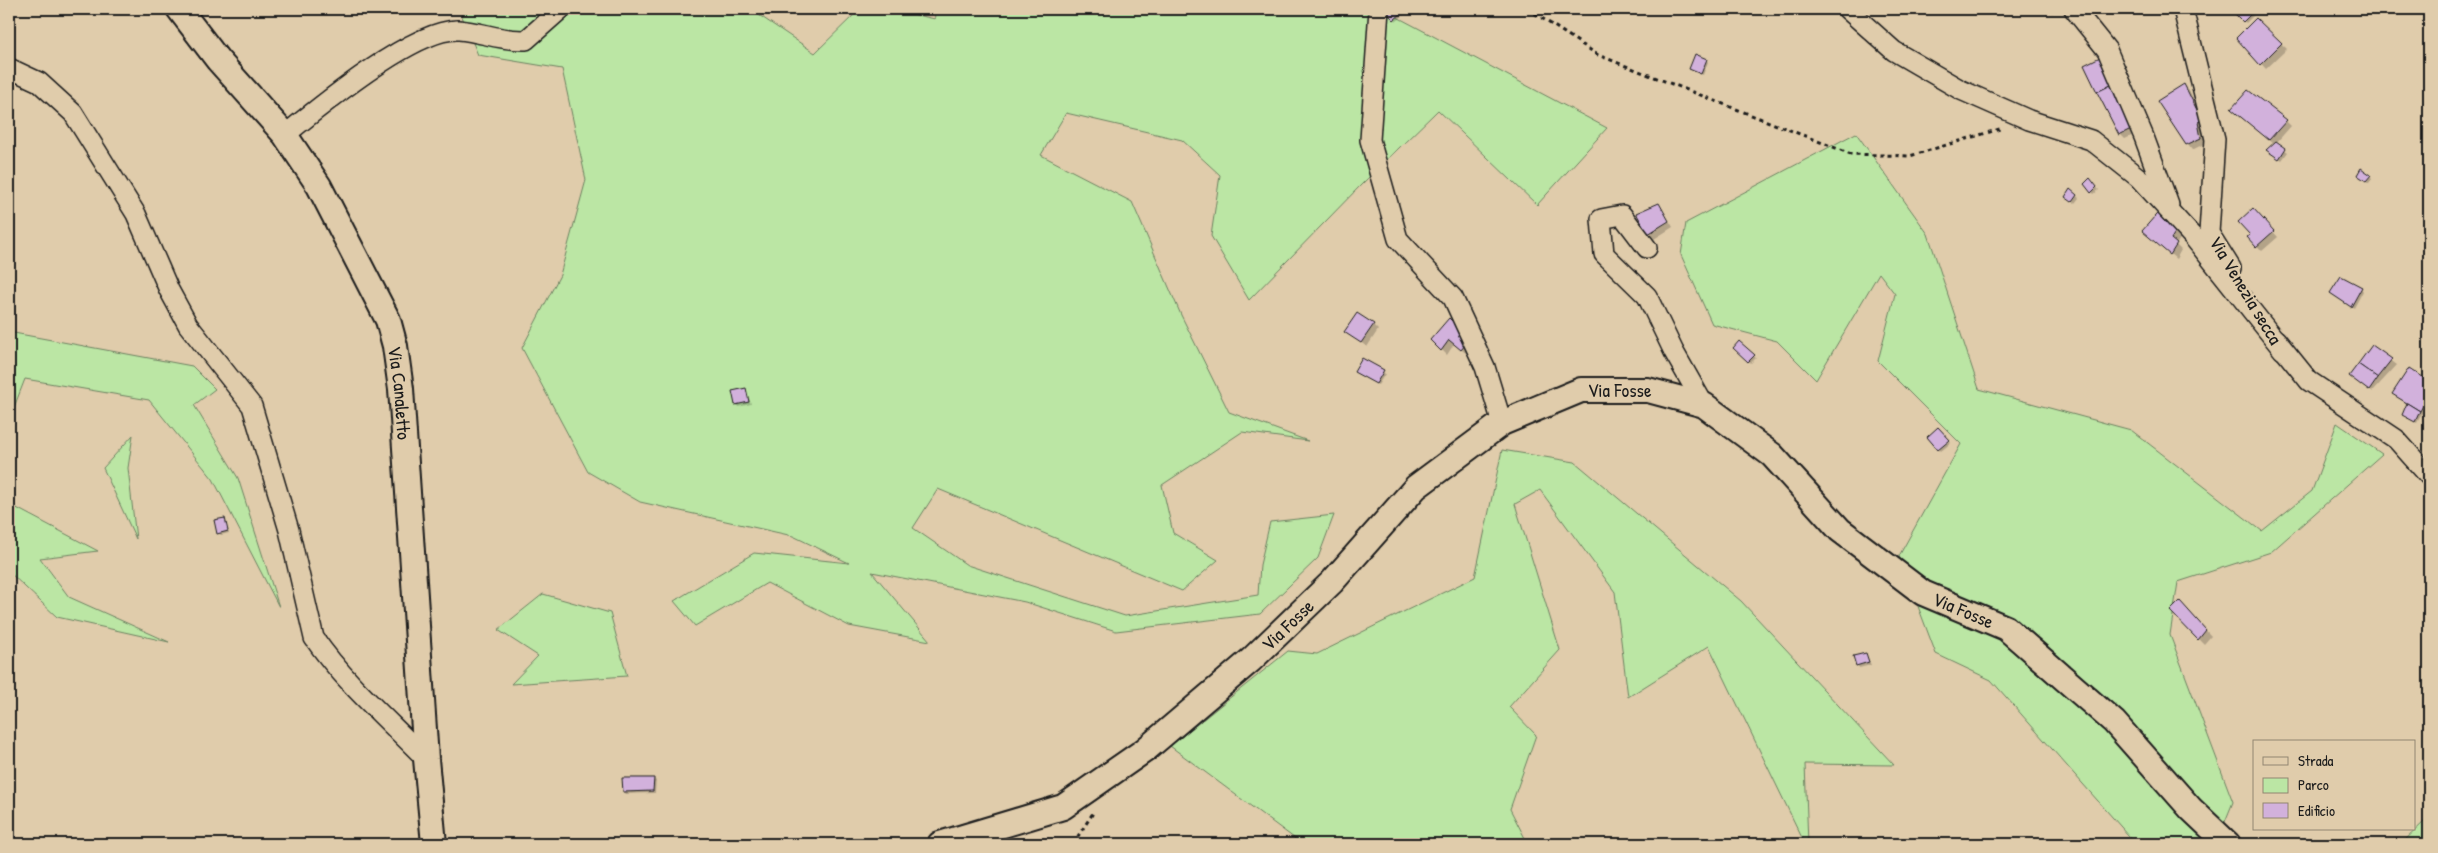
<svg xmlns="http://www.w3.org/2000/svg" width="2438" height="853" viewBox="0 0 2438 853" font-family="'Patrick Hand',sans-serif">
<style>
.green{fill:#bbe6a4;stroke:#6c8160}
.shadow{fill:#0003}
.building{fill:#d2b1dc;stroke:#1c1c1c}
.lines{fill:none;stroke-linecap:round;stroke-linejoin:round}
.minor-casing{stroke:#1c1c1c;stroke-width:22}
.tertiary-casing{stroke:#1c1c1c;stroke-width:28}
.path{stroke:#1c1c1c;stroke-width:3;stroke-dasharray:4 4;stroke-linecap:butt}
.minor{stroke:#e0ccab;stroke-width:19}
.tertiary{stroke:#e0ccab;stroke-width:24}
.labels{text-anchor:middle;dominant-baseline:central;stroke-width:5;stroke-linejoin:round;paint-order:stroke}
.street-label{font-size:19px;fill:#1c1c1c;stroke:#e0ccab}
</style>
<rect width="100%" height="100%" fill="#e0ccab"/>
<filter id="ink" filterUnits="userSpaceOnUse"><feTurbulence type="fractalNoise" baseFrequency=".02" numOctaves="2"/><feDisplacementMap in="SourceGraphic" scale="10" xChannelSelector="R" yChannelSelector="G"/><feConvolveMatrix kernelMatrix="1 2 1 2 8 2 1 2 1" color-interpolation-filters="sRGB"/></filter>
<g filter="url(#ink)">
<!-- green -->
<g class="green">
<path d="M459,9H750L815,53L860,9H890L935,19L934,9H1382L1607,128L1537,205L1438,110L1362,184L1249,300L1211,236L1220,175L1182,140L1066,113L1041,155L1132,202L1181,315L1229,412L1308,441L1242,432L1162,485L1173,533L1218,560L1182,591L938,489L913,528L967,565L1125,616L1258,595L1260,565L1270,522L1334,515L1318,558L1260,614L1116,631L1025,602L872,572L930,641L849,626L767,583L695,626L674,601L754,553L849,563L793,536L640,502L588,472L522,348L560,275L586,180L562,69L478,55Z"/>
<path d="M1856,133L1928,234L1979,389L2131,430L2262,531L2312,491L2337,423L2382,454L2271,552L2178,582L2170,635L2233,802L2216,844H2136L1991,680L1936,654L1899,556L1961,444L1878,361L1895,294L1879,273L1816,380L1777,341L1712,324L1681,255L1686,223Z"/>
<path d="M14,333L192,366L215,389L194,405L238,478L279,607L213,479L149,400L25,379L9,420V335Z"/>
<path d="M133,435L128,468L136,539L103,468Z"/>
<path d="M1502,450L1575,462L1741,601L1894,765L1805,764L1808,844H1805L1709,646L1628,697L1615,592L1540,490L1515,504L1560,650L1509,707L1536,735L1510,809L1528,844H1302L1170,746L1288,651L1317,654L1475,577Z"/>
<path d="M9,504L98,551L40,558L69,597L169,642L57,617L9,572Z"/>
<path d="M543,594L610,613L627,676L511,684L538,656L498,630Z"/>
<path d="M2429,818V844H2401L2427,819Z"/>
</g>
<!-- shadow -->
<g class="shadow">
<path d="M1394,9H1400L1405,14L1397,21L1389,13Z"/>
<path d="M2048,9H2056L2057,10L2052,13Z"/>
<path d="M2232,9H2253L2256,13L2246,23Z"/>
<path d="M2256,20L2287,49L2266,69L2238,38Z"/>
<path d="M1706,60L1708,62L1703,75L1693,70Z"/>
<path d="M2085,66L2142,131L2125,139L2120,134Z"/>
<path d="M2184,85L2189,90L2206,125L2202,127L2206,143L2192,150L2187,144Z"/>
<path d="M2238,114L2286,121L2291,126L2276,143L2288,152L2282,160L2270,152L2274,144Z"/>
<path d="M2370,176L2372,178L2369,183L2361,177Z"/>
<path d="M2092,182L2099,190L2094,194L2092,192Z"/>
<path d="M2070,191L2079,198L2075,203L2068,199Z"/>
<path d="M1659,204L1673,227L1654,239L1638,214Z"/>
<path d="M2162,210L2184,232L2176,245L2181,250L2176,259L2149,236Z"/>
<path d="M2258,215L2278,237L2262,251L2249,237Z"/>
<path d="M2361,288L2363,291L2354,308L2331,293Z"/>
<path d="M1449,320L1474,345L1467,354L1454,344L1447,355L1432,340Z"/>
<path d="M1373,325L1378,330L1367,347L1346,331Z"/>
<path d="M1739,343L1756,358L1751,363L1734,348Z"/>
<path d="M2372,346L2397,365L2372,392L2353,378Z"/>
<path d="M2410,370L2429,382V409L2426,415L2422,413L2417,423L2403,415L2408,405L2394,394Z"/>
<path d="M1383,371L1385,374L1378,385L1358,374Z"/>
<path d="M746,389L751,404L738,407L736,404Z"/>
<path d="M1938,429L1951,443L1941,451L1929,437Z"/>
<path d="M224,519L229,533L221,535L219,533Z"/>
<path d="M2185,608L2211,636L2204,644L2172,611Z"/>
<path d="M1866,654L1871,665L1859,668L1854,657Z"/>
<path d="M654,779L656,781L655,793L626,794L624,792Z"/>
</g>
<!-- building -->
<g class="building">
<path d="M1392,9H1401L1404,11L1394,20L1387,13Z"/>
<path d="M2230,9H2254L2255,10L2243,22Z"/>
<path d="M2256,18L2282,43L2260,65L2236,38Z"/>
<path d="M1695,54L1707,59L1701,74L1689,69Z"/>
<path d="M2102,56L2115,83L2097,92L2084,65Z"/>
<path d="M2115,83L2137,126L2119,135L2097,92Z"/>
<path d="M2184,84L2202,120L2198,122L2201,138L2186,145L2157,101Z"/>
<path d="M2248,90L2287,120L2269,140L2231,109Z"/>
<path d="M2276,141L2286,148L2279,159L2266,150Z"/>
<path d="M2361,168L2371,175L2366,181L2357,175Z"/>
<path d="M2090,178L2097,187L2091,193L2084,184Z"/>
<path d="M2070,189L2077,195L2072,202L2065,197Z"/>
<path d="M1659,203L1669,221L1648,234L1636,213Z"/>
<path d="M2162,208L2179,226L2171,239L2177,244L2170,255L2142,231Z"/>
<path d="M2253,208L2274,231L2256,247L2247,237L2250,235L2238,222Z"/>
<path d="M2341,276L2362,287L2351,307L2330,293Z"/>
<path d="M1357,313L1374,324L1361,343L1344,332Z"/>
<path d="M1449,318L1470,339L1461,350L1449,340L1441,351L1430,340Z"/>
<path d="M1739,341L1755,355L1748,362L1733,348Z"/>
<path d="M2372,345L2392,359L2377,378L2358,364Z"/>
<path d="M1362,358L1384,370L1376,384L1354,372Z"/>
<path d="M2358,364L2378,378L2369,391L2349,376Z"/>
<path d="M2409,368L2429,381V395L2420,411L2392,394Z"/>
<path d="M746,388L749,402L735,405L732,391Z"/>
<path d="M2407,403L2420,411L2415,422L2402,415Z"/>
<path d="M1938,427L1950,440L1938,450L1927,437Z"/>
<path d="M225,518L228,531L217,534L214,520Z"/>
<path d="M2180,601L2206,630L2198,640L2170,611Z"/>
<path d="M1866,653L1869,662L1856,666L1853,656Z"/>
<path d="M622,778H654L653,791L623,792Z"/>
</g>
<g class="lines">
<defs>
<g id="minor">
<path d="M1379,9L1370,140L1398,239L1453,298L1485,367L1502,423"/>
<path d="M1847,9L1894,51L1961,90L2029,120L2091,140L2139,178L2194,238L2283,350"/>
<path d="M2074,9L2107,50L2144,137L2169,205"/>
<path d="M2183,9L2215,139L2209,233L2231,268"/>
<path d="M9,68L39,82L73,113L136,214L169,290L188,325L252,406L289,530L314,638C345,683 388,720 426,759"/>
<path d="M285,135C319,107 416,27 459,30C482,32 502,41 526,40L561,9"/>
<path d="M1647,248L1622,215L1601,219L1604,254L1647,296L1674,352L1704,405"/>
<path d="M2276,340L2309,381L2396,439L2429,476"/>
</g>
<g id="tertiary">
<path id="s1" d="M179,9L218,60L285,135L319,186L388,320L395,346L401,389L426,759L434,844"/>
<path id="s2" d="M940,844L1063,807L1145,750L1251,660L1332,582L1416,487L1502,423L1581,390H1648L1704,405L1772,455L1840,530L1923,593L2006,628L2114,722L2191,809L2228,844"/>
</g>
</defs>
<!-- minor casing -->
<use href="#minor" class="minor-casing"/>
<!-- tertiary casing -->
<use href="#tertiary" class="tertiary-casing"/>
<!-- path -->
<g class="path">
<path d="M1528,9L1598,55L1851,154L1910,156L2003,128"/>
<path d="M1073,844L1093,813"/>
</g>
<!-- minor -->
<use href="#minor" class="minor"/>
<!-- tertiary -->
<use href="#tertiary" class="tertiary"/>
</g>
</g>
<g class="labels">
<!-- street labels -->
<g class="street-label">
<text transform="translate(2246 290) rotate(59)">Via Venezia secca</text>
<text stroke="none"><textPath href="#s2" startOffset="838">Via Fosse</textPath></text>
<text stroke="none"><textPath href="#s1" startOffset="451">Via Canaletto</textPath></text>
<text stroke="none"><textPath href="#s2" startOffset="1258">Via Fosse</textPath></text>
<text stroke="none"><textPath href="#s2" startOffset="418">Via Fosse</textPath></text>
</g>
</g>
<!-- margin -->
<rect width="2438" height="853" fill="none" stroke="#e0ccab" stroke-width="30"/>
<rect x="15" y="15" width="2408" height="823" fill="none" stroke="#1c1c1c" stroke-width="2" filter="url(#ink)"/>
<!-- legend -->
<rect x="2253" y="740" width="162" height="90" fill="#e0ccab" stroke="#928672"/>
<rect x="2263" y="757" width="25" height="8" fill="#e0ccab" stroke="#928672"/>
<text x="2298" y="766" font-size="15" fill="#1c1c1c">Strada</text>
<rect x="2263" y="778" width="25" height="15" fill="#bbe6a4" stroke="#928672"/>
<text x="2298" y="790" font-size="15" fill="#1c1c1c">Parco</text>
<rect x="2263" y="803" width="25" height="15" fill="#d2b1dc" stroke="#928672"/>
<text x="2298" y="816" font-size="15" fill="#1c1c1c">Edificio</text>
</svg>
